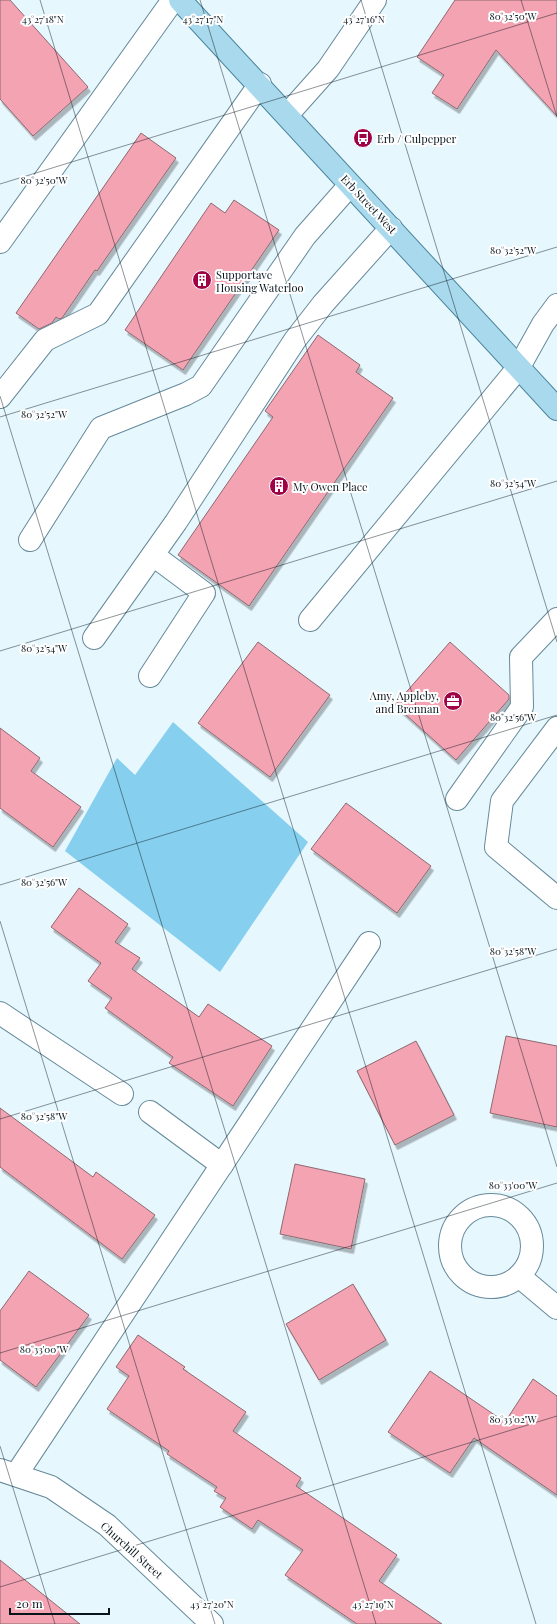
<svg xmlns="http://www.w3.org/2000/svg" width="557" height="1624" viewBox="0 0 557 1624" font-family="'Playfair Display',serif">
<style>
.green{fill:#86cfee}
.building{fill:#f4a3b3;stroke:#8d6970;filter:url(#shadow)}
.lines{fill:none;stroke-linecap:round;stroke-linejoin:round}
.minor-casing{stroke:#668a9a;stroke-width:24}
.major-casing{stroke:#4b849c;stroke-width:24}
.minor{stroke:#fff;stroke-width:22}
.major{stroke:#a9d9ed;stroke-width:22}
.ticks{fill:none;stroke:#07151b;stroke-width:1;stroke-opacity:0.45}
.labels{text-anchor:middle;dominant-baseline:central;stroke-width:4;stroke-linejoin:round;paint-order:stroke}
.poi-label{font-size:11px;fill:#07151b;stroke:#fff;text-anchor:start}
.street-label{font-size:11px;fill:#07151b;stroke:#fff}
.ticks-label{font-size:10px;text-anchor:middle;fill:#07151b;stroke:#fff;stroke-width:4;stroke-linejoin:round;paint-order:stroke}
</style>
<defs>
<filter id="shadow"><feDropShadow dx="2.5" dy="4.5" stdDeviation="0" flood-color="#0004"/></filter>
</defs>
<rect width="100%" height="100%" fill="#e7f7fe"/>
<!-- green -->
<path class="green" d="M173,722L308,842L220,972L65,851L117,758L135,775Z"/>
<!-- building -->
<g class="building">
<path d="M0,0H10L88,87L33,136L0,99Z"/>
<path d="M455,0H557V116L496,50L457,109L432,93L444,75L417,57Z"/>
<path d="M141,133L176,158L97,271L95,270L62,318L59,319L56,317L52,323L39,329L16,313Z"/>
<path d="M234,200L279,230L183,370L125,330L211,203L225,213Z"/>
<path d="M318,335L360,365L356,372L393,398L249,606L178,555L273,417L265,411Z"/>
<path d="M258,642L330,695L270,777L198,723Z"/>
<path d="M450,642L509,695V699L456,760L395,705Z"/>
<path d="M0,728L40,758L31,771L81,807L53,847L0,808Z"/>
<path d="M346,803L431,866L397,913L311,849Z"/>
<path d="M79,888L128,924L115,942L140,958L132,969L199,1017L208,1004L272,1046L233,1106L169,1063L173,1057L105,1008L112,998L88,981L101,963L51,927Z"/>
<path d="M506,1036L557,1046V1127L490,1113Z"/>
<path d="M416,1041L454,1115L395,1145L357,1071Z"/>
<path d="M0,1108L93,1177L96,1172L155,1215L122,1259L0,1167Z"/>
<path d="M295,1164L365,1179L351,1249L280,1234Z"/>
<path d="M29,1271L89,1315L36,1387L0,1360V1311Z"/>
<path d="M353,1284L386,1340L319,1380L286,1324Z"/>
<path d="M138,1335L185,1367L183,1369L246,1412L233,1431L301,1478L296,1486L397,1555L379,1581L442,1624H357L285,1575L303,1550L258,1520L252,1529L220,1507L226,1498L214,1491L217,1487L167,1454L169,1451L107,1409L129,1376L116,1367Z"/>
<path d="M430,1371L505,1422L533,1379L557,1396V1495L474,1438L450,1473L388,1432Z"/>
<path d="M0,1560L80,1624H0Z"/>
</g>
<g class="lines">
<defs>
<g id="minor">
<path d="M287,115L328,69L375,0"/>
<path d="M0,242L173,0"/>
<path d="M0,397L45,340L98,314L260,84"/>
<path d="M30,540L101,428L186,394L201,386L305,236L350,185"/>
<path d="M310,620L519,367L543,324L557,305"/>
<path d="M94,638L176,522L295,340L323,304L391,228"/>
<path d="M150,676L204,593L153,555"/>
<path d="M557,728L502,801L496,847L557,898"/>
<path d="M457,799L522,707L521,657L557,619"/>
<path d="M0,1013L122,1094"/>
<path d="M150,1112L222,1165"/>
<circle cx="491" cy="1246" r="41"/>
<path d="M519,1276L557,1308"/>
<path d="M0,1470L51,1487L107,1525L212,1624"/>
<path d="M16,1475L369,943"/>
</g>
<path id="major" d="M180,0L557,409"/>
</defs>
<!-- minor casing -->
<use href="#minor" class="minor-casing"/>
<!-- major casing -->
<use href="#major" class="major-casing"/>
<!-- minor -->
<use href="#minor" class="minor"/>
<!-- major -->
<use href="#major" class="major"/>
</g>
<!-- ticks -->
<path class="ticks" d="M40,0L536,1624M200,0L557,1167M361,0L557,642M521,0L557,117M0,184L557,13M0,396L376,1624M0,417L557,247M0,651L557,481M0,885L557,715M0,921L215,1624M0,1119L557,949M0,1353L557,1183M0,1446L55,1624M0,1587L557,1416"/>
<!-- icons -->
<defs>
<symbol id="bus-disc" viewBox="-11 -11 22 22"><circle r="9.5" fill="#9f0245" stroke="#fff"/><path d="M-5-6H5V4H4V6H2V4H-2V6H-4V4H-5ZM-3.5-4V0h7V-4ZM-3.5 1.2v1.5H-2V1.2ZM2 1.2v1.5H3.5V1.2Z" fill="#fff"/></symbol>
<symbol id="building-disc" viewBox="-11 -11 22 22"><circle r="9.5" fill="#9f0245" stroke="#fff"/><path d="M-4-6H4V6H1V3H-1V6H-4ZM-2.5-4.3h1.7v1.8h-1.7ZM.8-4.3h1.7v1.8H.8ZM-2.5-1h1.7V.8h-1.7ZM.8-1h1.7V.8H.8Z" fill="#fff"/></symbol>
<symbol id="office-disc" viewBox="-11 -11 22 22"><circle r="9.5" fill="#9f0245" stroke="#fff"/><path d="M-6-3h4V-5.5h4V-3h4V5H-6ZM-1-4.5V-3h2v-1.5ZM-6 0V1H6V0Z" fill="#fff"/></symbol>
</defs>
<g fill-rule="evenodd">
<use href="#bus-disc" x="352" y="127" width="22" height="22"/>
<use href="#building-disc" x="191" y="269" width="22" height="22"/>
<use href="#building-disc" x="268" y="475" width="22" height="22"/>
<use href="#office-disc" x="442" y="690" width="22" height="22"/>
</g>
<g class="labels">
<!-- poi labels -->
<g class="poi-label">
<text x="377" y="138">Erb / Culpepper</text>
<text x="216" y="274">Supportave<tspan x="216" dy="13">Housing Waterloo</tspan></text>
<text x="293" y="486">My Owen Place</text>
<text x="439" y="695" text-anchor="end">Amy, Appleby,<tspan x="439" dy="13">and Brennan</tspan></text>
</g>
<!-- street labels -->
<g class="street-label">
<text transform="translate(369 204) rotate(47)">Erb Street West</text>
<text transform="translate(132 1550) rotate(42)">Churchill Street</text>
</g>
</g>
<g class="ticks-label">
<text x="513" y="20">80°32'50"W</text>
<text x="43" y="23">43°27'18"N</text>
<text x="203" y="23">43°27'17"N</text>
<text x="364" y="23">43°27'16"N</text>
<text x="44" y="184">80°32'50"W</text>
<text x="513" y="254">80°32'52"W</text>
<text x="44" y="418">80°32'52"W</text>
<text x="513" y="487">80°32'54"W</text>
<text x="44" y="652">80°32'54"W</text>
<text x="513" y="721">80°32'56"W</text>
<text x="44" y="886">80°32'56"W</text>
<text x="513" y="955">80°32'58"W</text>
<text x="44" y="1120">80°32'58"W</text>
<text x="513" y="1189">80°33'00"W</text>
<text x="44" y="1353">80°33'00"W</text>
<text x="513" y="1423">80°33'02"W</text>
<text x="212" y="1608">43°27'20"N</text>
<text x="373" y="1608">43°27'19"N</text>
</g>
<!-- scale -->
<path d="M10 1608v6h99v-6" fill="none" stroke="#07151b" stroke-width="2"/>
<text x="16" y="1608" font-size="12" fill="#07151b" stroke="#ffffff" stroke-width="3" paint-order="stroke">20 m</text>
</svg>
